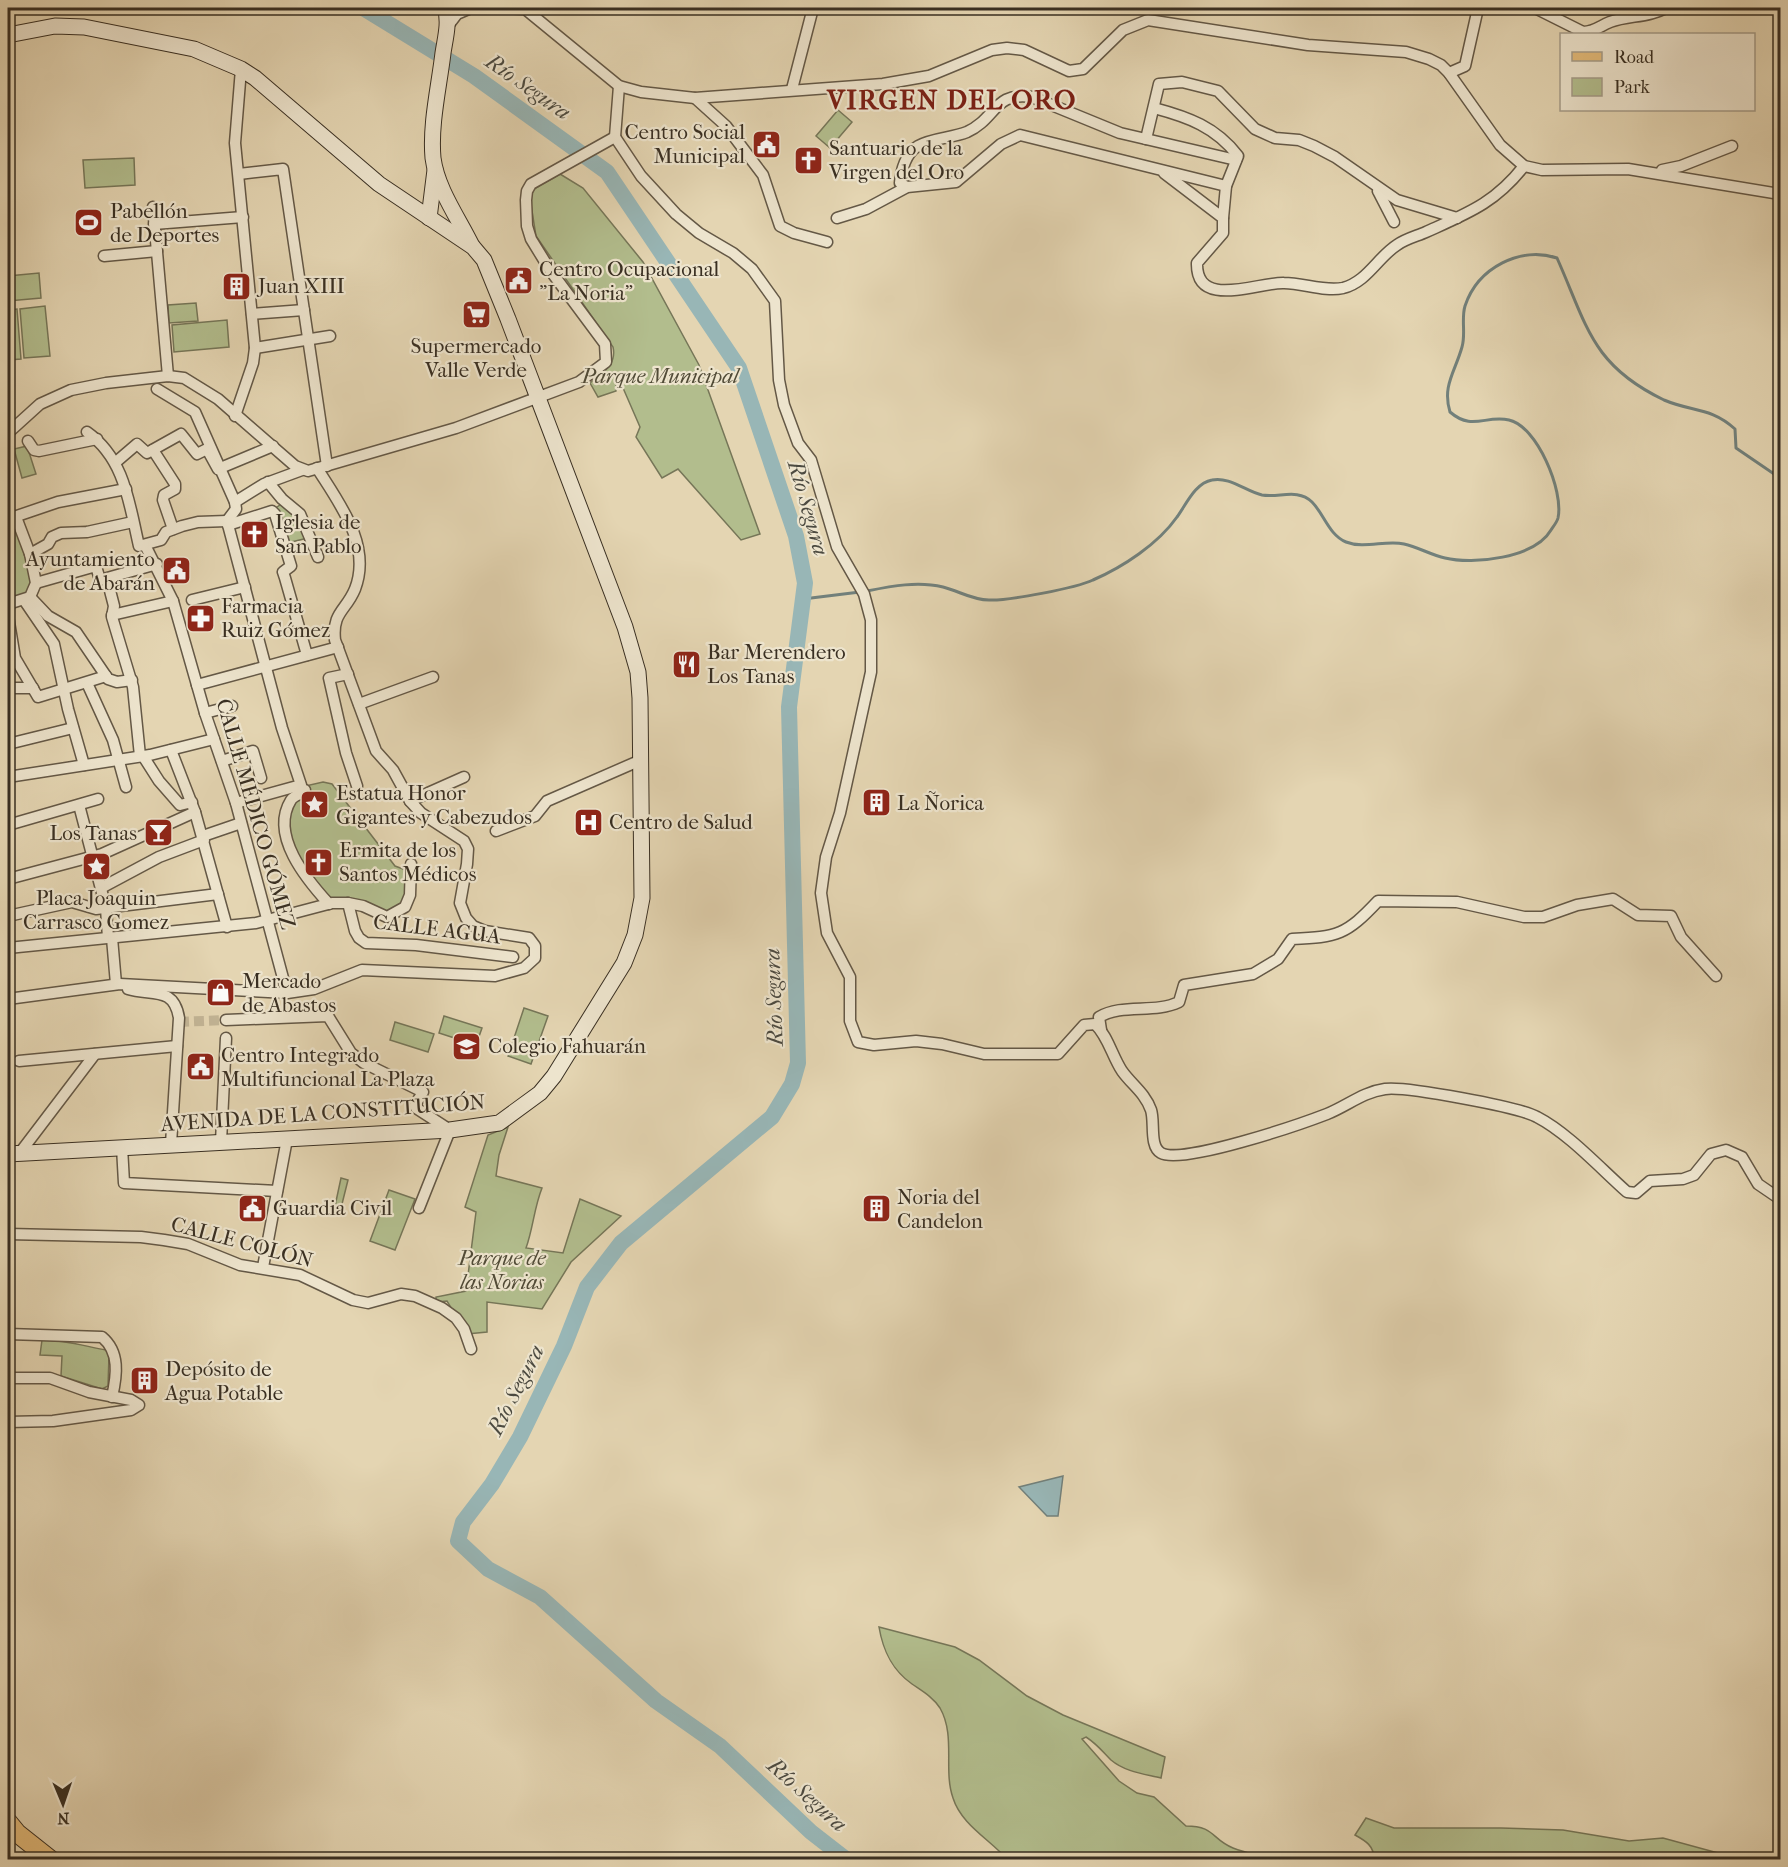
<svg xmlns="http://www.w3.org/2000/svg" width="1788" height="1867" viewBox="0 0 1788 1867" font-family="'IM FELL French Canon',serif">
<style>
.green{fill:#b2bd8d;stroke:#767658;stroke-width:1.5}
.water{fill:#98b6b6;stroke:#72807b;stroke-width:1.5}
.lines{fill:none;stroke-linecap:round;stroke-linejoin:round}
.stream{stroke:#72807b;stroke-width:3}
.river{stroke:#98b6b6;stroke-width:16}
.street-tunnel{stroke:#c2b495;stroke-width:10;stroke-dasharray:10 5;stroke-linecap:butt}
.street-casing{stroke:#645846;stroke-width:13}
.secondary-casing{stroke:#392f22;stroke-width:17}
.primary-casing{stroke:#392f22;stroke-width:20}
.street{stroke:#ede4cd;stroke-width:10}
.secondary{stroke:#ede4cd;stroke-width:15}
.primary{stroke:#e2ba79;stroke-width:18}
.labels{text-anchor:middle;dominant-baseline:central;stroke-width:4.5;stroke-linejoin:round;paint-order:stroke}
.poi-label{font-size:21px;fill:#392f22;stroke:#ede4cd;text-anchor:start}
.park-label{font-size:21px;font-style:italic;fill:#514b37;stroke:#ede4cd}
.street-label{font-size:21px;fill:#392f22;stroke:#ede4cd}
.water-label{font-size:22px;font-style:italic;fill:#4c4a40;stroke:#ede4cd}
.district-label{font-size:27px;font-weight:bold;letter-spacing:1.5px;fill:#7a1f14;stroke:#ede4cd}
</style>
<rect width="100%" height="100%" fill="#e4d5b2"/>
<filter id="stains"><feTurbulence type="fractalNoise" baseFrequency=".00333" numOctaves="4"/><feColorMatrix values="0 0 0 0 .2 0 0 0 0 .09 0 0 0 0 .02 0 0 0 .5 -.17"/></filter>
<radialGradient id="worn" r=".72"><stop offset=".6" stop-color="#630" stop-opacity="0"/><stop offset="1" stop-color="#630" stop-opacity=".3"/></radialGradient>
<!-- green -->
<g class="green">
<path d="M838,110L852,122L830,148L816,136Z"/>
<path d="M134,158L135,185L85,188L83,160Z"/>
<path d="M560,174L583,188L643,262L699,365L760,534L741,540L678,469L662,478L636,437L640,427L620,381L616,385V391L598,397L590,383C603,372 617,365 613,347L536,236L530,198L534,189Z"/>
<path d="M39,273L41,298L8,301V276Z"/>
<path d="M196,303L198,321L169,323L168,305Z"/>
<path d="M45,306L50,356L24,358L20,309Z"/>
<path d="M17,309L21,359L8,360V310Z"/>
<path d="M227,320L229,347L174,352L172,325Z"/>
<path d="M27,446L36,474L22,478L14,449Z"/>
<path d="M286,501L312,537L287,543L274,509Z"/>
<path d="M16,517L36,583L30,597L8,604V519Z"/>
<path d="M323,782L332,784L395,866L406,870V900L390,914L327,900L309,880L291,839L288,817L292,789Z"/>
<path d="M524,1008L548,1016L531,1064L508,1056Z"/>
<path d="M444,1016L482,1028L476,1045L439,1033Z"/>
<path d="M395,1022L434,1034L428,1052L390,1040Z"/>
<path d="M508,1127L499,1155L496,1176L542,1188C534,1208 533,1229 526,1248L563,1253L580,1199L621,1216L571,1262L542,1309L487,1302V1332L467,1334L447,1301L436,1302V1297L466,1291L476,1212L465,1207L488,1135Z"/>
<path d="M341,1178L348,1180L341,1208L335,1206Z"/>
<path d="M389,1190L415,1199L395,1250L370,1241Z"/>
<path d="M42,1340C65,1340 84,1346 106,1350L109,1355L108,1386L102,1389L61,1376L62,1356L40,1355Z"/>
<path d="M879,1627L955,1647L979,1660L1027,1696L1063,1715L1165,1757L1161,1778C1145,1774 1125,1772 1111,1760C1103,1752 1097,1744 1086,1737L1082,1739L1119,1781L1137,1793L1154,1797L1186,1826C1215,1826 1211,1839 1233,1848C1245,1853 1246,1850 1259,1859H1007C989,1839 961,1824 953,1798C943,1770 956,1736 940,1708C933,1697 922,1691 912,1684C892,1670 883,1651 879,1627Z"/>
<path d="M1366,1818L1394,1828H1501L1563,1830L1629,1841L1663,1838L1740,1859H1374C1374,1846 1366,1841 1355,1835Z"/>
</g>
<!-- water -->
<path class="water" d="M1063,1476L1058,1516H1047L1019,1487Z"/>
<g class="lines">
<!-- stream -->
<g class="stream">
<path d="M867,591C892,586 918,581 943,587C959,591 972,600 989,600C1008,601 1076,588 1093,580C1123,567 1158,544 1177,517C1186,505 1195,483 1212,480C1229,476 1247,492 1262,495C1279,498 1298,488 1312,502C1324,514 1329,535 1346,542C1364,549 1386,540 1404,544C1418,547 1431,555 1445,558C1473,565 1535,558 1551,530C1553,527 1557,522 1558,518C1564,491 1537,426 1509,420C1485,415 1472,431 1450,412C1442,386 1455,372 1462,347C1466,334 1461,319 1465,306C1478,267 1521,246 1557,258C1587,325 1591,365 1664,400C1692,412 1711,407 1735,429L1736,448L1780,478"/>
<path d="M803,599L860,592"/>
</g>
<!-- river -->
<path class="river" d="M363,8L474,76L607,172L739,368L796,536L805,583L789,707L798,1063L792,1084L772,1117L621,1243L587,1287L564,1346L520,1437L492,1484L463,1522L458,1541L488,1569L540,1597L656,1701L720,1746L811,1832L847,1860"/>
<!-- street-tunnel -->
<path class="street-tunnel" d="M179,1022L226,1020"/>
<defs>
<g id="street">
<path d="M504,8L525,9L619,86L641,92L695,98L883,84L929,76L992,50L1007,48L1024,50L1069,71L1083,69L1123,30L1148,20L1308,45L1406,52L1429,59L1441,65L1449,73L1500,145L1524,166L1542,170L1628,169L1780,194"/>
<path d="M1535,8L1583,32C1594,32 1600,26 1610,22C1629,15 1647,18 1666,8"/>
<path d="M447,27L457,14L471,8"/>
<path d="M1449,73L1465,66L1478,8"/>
<path d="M792,89L813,8"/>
<path d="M695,98L726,126L763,175L780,226L794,233L827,242"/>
<path d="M1154,108C1188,117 1216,127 1238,156L1226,186L1223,218"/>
<path d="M615,137L641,176L676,214L699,233L733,253L752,269L775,301L779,380L784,405L798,443L811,460L837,547L864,594L871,620V672L840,813L826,857L821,893L827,933L850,977V1021L858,1042L874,1045L916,1041L942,1044L984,1054H1058L1084,1025L1095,1024C1108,1036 1112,1056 1122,1071C1132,1085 1145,1093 1151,1110C1155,1122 1149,1146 1161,1153C1182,1165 1301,1124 1327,1114C1347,1106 1363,1092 1385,1089C1405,1086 1519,1107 1537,1117C1568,1133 1600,1168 1627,1192L1636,1193L1650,1181L1683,1179L1694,1175L1711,1154L1726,1150L1742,1157L1758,1184L1780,1199"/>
<path d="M615,137L619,86"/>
<path d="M1146,139L1159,84L1182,82L1218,91L1255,129L1275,138L1299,140L1314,146L1335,157L1397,200L1457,218"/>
<path d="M1662,170L1681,166L1732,146"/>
<path d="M1164,173L1223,218V233L1197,263C1196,310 1258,282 1284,283C1303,283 1325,292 1343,288C1367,282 1378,257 1397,245C1405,239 1417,236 1426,232C1468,213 1495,203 1524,166"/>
<path d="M239,174L283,169L327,466"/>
<path d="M907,187L900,183C901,170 906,153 918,146C932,138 952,138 967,132C996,119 994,91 1032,97L1120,133L1236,160"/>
<path d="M1378,191L1394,222"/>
<path d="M153,207L168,376"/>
<path d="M837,218L866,209L907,187L956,182L1001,144L1020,135L1226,186"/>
<path d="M154,224L243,217"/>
<path d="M104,256L157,251"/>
<path d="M252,314L304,310"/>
<path d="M255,348L330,336"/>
<path d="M157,389L195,412L235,502L236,509L227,521"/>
<path d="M235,416L253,363L255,348L235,143L241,69"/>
<path d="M87,432C125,459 129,503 139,546L161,540L166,532L182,526L198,522L227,521"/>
<path d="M8,433L40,404L71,390L106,383L168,376L184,378L218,399L295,466L308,471L456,428L579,382L606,362L605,344L550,270L531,239L527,226L526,200L527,191L531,184L615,137"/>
<path d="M28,441L34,450L39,451L97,439"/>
<path d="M153,450L175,484V489L164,495L163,500L173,529"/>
<path d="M116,462L137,444L147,453L181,434L197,454L207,449L218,469L273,446"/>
<path d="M268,482L282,499L300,514L318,557"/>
<path d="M235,502L264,484L302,470"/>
<path d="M8,519L58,502L126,489"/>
<path d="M227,521L282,728L301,785L236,803"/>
<path d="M228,525L272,511L275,514L291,566L283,572L285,578L307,655"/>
<path d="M145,545L173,601L205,713L236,803L287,993"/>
<path d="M30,554L48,544L52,537L61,533L87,532L133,522"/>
<path d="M107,579L114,606L112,617L133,687L140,756"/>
<path d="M36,583L96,566L100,580L157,564"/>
<path d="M30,597L48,616L76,632L108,679L117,682L132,680"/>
<path d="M24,600L54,644L68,709L84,765"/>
<path d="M192,600L245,587"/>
<path d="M8,604L30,597L36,583L30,554L16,517"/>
<path d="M112,615L173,601"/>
<path d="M8,616L15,658L38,697L106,676"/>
<path d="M348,674L329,678L346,753L357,786"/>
<path d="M87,683L113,740L126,787"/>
<path d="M197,685L338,647"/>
<path d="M8,688H33"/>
<path d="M359,704L433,677"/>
<path d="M205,713L232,706"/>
<path d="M8,744L73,728"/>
<path d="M171,750L195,812L227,927"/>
<path d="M143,756L159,781L180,805L192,802"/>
<path d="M222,761L253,751L261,778"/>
<path d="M8,777L150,755L214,739"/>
<path d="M305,790C303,794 294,795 291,800C269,835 307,880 329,904"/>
<path d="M410,801L464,777"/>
<path d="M79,805L106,908L108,938"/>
<path d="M8,825L98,799"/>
<path d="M496,831L535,816L547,801L641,760"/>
<path d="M203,836L241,823"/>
<path d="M8,879L102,854L195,812"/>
<path d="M101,888L159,857L204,840"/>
<path d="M348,903L355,931L359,938L366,943L416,945L513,957"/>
<path d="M8,916L72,902L96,909L218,894"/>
<path d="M112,938L116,984"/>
<path d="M8,948L256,923L332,903H348L363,906L387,917L405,907L410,895L411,864"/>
<path d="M128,989C152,996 174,986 179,1018L171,1144"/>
<path d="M8,999L120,984L287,993L314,989L362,970L495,976L524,968L535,958V946L529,938L485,931L473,926L466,918L460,903L467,864L468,849L464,841L421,813L410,801L393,770L376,751L335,640C332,612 346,611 355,589C372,545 339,503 317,468"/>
<path d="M226,1020L328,1016L351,1053L364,1063L423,1092L415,1105L416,1108L450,1130L419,1208"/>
<path d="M1101,1030L1099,1017C1123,1003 1154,1014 1179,1002L1184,985L1253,974L1278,959L1292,939C1338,937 1346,935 1378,901L1457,902L1524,917H1543L1577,905L1613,899L1638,915L1671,916L1681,937L1716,976"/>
<path d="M19,1061L177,1046"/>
<path d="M221,1142L226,1038"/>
<path d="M122,1147L124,1183L277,1191"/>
<path d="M19,1154L95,1054"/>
<path d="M8,1234L141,1237L164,1240L188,1244L240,1265L300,1275L353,1300L368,1303L401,1294L415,1296L442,1308L456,1318L464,1329L471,1349"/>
<path d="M263,1267L287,1139"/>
<path d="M8,1334L102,1337C120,1352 117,1375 112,1397"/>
<path d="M8,1378H50L89,1392L131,1400L139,1405L131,1410L53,1421L8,1422"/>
</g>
<g id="secondary">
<path d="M445,8C450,22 445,39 443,53C439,87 430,124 433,158C437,189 459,219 472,246"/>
<path d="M8,35L55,26L84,27L194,49L241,69L255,78L379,184L473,247L484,260L508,319L625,627L638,672L640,698L642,898L635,935L624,963L554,1076L540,1093L499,1123L450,1130L8,1154"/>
<path d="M429,218L435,170"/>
</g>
<path id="primary" d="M8,1822L17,1833L51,1860"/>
</defs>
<!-- street casing -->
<use href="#street" class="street-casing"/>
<!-- secondary casing -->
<use href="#secondary" class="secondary-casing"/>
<!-- primary casing -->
<use href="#primary" class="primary-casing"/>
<!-- street -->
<use href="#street" class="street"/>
<!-- secondary -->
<use href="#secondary" class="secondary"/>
<!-- primary -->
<use href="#primary" class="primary"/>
</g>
<!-- icons -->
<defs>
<symbol id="civic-square" viewBox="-11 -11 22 22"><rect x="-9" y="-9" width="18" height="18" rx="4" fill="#8f2418" stroke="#ede4cd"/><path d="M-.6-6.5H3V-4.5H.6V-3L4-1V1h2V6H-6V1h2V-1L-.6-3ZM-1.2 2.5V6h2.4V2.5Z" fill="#fff"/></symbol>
<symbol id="church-square" viewBox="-11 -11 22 22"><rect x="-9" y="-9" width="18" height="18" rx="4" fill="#8f2418" stroke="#ede4cd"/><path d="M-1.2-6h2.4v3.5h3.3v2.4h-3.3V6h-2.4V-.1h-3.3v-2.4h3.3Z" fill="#fff"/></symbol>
<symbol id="stadium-square" viewBox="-11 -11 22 22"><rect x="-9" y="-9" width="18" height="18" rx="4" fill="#8f2418" stroke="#ede4cd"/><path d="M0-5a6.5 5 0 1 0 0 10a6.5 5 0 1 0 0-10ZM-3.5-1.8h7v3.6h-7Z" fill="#fff"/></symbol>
<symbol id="building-square" viewBox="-11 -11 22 22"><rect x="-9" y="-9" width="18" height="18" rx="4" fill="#8f2418" stroke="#ede4cd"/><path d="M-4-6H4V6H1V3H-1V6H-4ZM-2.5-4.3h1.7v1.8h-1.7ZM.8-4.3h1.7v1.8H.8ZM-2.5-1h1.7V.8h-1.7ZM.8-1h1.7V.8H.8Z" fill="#fff"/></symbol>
<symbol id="supermarket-square" viewBox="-11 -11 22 22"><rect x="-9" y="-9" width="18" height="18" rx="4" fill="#8f2418" stroke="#ede4cd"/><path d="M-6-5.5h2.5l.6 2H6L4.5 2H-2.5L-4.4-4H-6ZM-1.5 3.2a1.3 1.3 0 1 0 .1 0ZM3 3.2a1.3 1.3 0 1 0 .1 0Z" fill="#fff"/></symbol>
<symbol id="pharmacy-square" viewBox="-11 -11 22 22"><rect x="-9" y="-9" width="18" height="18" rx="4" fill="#8f2418" stroke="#ede4cd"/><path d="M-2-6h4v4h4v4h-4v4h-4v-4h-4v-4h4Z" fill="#fff"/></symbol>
<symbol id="restaurant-square" viewBox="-11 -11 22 22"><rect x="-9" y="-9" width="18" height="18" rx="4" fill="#8f2418" stroke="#ede4cd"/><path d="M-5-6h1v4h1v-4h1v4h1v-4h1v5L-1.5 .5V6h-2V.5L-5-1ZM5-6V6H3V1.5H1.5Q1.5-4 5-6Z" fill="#fff"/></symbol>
<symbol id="sight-square" viewBox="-11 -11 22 22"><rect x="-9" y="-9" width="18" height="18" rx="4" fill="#8f2418" stroke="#ede4cd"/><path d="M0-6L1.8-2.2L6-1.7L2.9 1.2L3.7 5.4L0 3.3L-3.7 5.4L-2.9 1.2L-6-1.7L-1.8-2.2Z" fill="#fff"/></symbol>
<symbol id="hospital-square" viewBox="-11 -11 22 22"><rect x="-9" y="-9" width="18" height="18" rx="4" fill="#8f2418" stroke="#ede4cd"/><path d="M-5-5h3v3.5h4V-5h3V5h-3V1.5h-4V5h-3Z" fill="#fff"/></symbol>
<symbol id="bar-square" viewBox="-11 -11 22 22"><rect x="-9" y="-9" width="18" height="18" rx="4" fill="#8f2418" stroke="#ede4cd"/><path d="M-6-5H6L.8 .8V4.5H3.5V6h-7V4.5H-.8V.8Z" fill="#fff"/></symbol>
<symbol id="shop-square" viewBox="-11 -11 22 22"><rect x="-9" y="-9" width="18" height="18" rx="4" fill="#8f2418" stroke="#ede4cd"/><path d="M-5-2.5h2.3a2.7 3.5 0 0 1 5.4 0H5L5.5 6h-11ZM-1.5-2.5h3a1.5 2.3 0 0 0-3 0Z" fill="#fff"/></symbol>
<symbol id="school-square" viewBox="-11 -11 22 22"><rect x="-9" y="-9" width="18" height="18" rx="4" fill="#8f2418" stroke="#ede4cd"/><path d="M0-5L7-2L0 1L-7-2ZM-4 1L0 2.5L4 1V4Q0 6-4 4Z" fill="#fff"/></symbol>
</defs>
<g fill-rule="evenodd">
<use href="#civic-square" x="750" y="128" width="33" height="33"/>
<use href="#church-square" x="792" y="144" width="33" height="33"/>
<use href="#stadium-square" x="72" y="206" width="33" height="33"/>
<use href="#civic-square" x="502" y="264" width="33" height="33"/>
<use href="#building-square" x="220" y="270" width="33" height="33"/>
<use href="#supermarket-square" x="460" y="298" width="33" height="33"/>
<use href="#church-square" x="238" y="518" width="33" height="33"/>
<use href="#civic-square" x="160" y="554" width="33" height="33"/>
<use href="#pharmacy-square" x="184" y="602" width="33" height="33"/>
<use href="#restaurant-square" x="670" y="648" width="33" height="33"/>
<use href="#building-square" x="860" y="786" width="33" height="33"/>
<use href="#sight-square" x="298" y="788" width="33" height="33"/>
<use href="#hospital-square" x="572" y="806" width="33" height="33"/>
<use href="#bar-square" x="142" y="816" width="33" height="33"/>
<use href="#church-square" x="302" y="846" width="33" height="33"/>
<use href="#sight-square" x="80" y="850" width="33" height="33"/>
<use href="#shop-square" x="204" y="976" width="33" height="33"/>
<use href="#school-square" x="450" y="1030" width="33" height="33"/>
<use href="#civic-square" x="184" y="1050" width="33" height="33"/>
<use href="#civic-square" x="236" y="1192" width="33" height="33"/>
<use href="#building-square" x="860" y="1192" width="33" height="33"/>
<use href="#building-square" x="128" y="1364" width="33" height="33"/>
</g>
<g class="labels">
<!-- poi labels -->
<g class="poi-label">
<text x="745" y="132" text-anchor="end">Centro Social<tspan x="745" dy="24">Municipal</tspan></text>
<text x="829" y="148">Santuario de la<tspan x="829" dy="24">Virgen del Oro</tspan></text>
<text x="110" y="211">Pabellón<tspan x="110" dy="24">de Deportes</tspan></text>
<text x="539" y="269">Centro Ocupacional<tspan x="539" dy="24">"La Noria"</tspan></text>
<text x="258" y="286">Juan XIII</text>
<text x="476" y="346" text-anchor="middle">Supermercado<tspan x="476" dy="24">Valle Verde</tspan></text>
<text x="275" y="522">Iglesia de<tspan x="275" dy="24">San Pablo</tspan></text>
<text x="155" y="559" text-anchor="end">Ayuntamiento<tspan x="155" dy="24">de Abarán</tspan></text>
<text x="221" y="606">Farmacia<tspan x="221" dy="24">Ruiz Gómez</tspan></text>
<text x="707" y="652">Bar Merendero<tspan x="707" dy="24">Los Tanas</tspan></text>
<text x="336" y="793">Estatua Honor<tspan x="336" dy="24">Gigantes y Cabezudos</tspan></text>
<text x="897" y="803">La Ñorica</text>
<text x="609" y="822">Centro de Salud</text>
<text x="137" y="833" text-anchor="end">Los Tanas</text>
<text x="339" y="850">Ermita de los<tspan x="339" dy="24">Santos Médicos</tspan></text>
<text x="96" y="898" text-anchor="middle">Placa Joaquin<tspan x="96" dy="24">Carrasco Gomez</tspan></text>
<text x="242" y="981">Mercado<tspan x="242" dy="24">de Abastos</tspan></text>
<text x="488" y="1046">Colegio Fahuarán</text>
<text x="221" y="1055">Centro Integrado<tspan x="221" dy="24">Multifuncional La Plaza</tspan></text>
<text x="897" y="1197">Noria del<tspan x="897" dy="24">Candelon</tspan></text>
<text x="273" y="1208">Guardia Civil</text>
<text x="165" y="1369">Depósito de<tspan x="165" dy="24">Agua Potable</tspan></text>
</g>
<!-- park labels -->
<g class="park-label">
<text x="660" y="376">Parque Municipal</text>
<text x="502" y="1258">Parque de<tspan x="502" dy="24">las Norias</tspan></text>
</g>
<!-- street labels -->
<g class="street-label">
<text transform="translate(256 814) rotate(74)">CALLE MÉDICO GÓMEZ</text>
<text transform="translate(437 929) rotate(7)">CALLE AGUA</text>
<text transform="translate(323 1113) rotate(-4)">AVENIDA DE LA CONSTITUCIÓN</text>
<text transform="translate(242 1242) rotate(15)">CALLE COLÓN</text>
</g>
<!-- water labels -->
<g class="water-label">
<text transform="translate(528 87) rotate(35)">Río Segura</text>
<text transform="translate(808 508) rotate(74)">Río Segura</text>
<text transform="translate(774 997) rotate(-92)">Río Segura</text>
<text transform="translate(516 1390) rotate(-63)">Río Segura</text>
<text transform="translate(807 1795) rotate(42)">Río Segura</text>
</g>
<!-- district labels -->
<g class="district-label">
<text x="952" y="100">VIRGEN DEL ORO</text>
</g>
</g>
<!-- margin -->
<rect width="1788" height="1867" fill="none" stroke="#e4d5b2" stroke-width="30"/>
<rect x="9" y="9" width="1770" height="1849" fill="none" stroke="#392f22" stroke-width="3"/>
<rect x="15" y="15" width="1758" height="1837" fill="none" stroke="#392f22" stroke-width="1.5"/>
<!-- legend -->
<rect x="1560" y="33" width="195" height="78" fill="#ede4cd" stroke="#a59c89" stroke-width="1.5"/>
<rect x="1572" y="52" width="30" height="9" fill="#e2ba79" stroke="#a59c89" stroke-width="1.5"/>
<text x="1614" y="63" font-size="18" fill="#392f22">Road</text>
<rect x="1572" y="78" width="30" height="18" fill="#b2bd8d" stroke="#a59c89" stroke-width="1.5"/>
<text x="1614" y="93" font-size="18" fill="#392f22">Park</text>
<!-- north arrow -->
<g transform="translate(63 1804) rotate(178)" stroke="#ede4cd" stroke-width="4.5" paint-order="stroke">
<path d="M0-4.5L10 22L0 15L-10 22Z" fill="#392f22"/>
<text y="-9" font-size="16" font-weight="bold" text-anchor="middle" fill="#392f22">N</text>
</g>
<rect width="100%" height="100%" filter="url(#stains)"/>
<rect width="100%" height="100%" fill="url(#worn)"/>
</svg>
